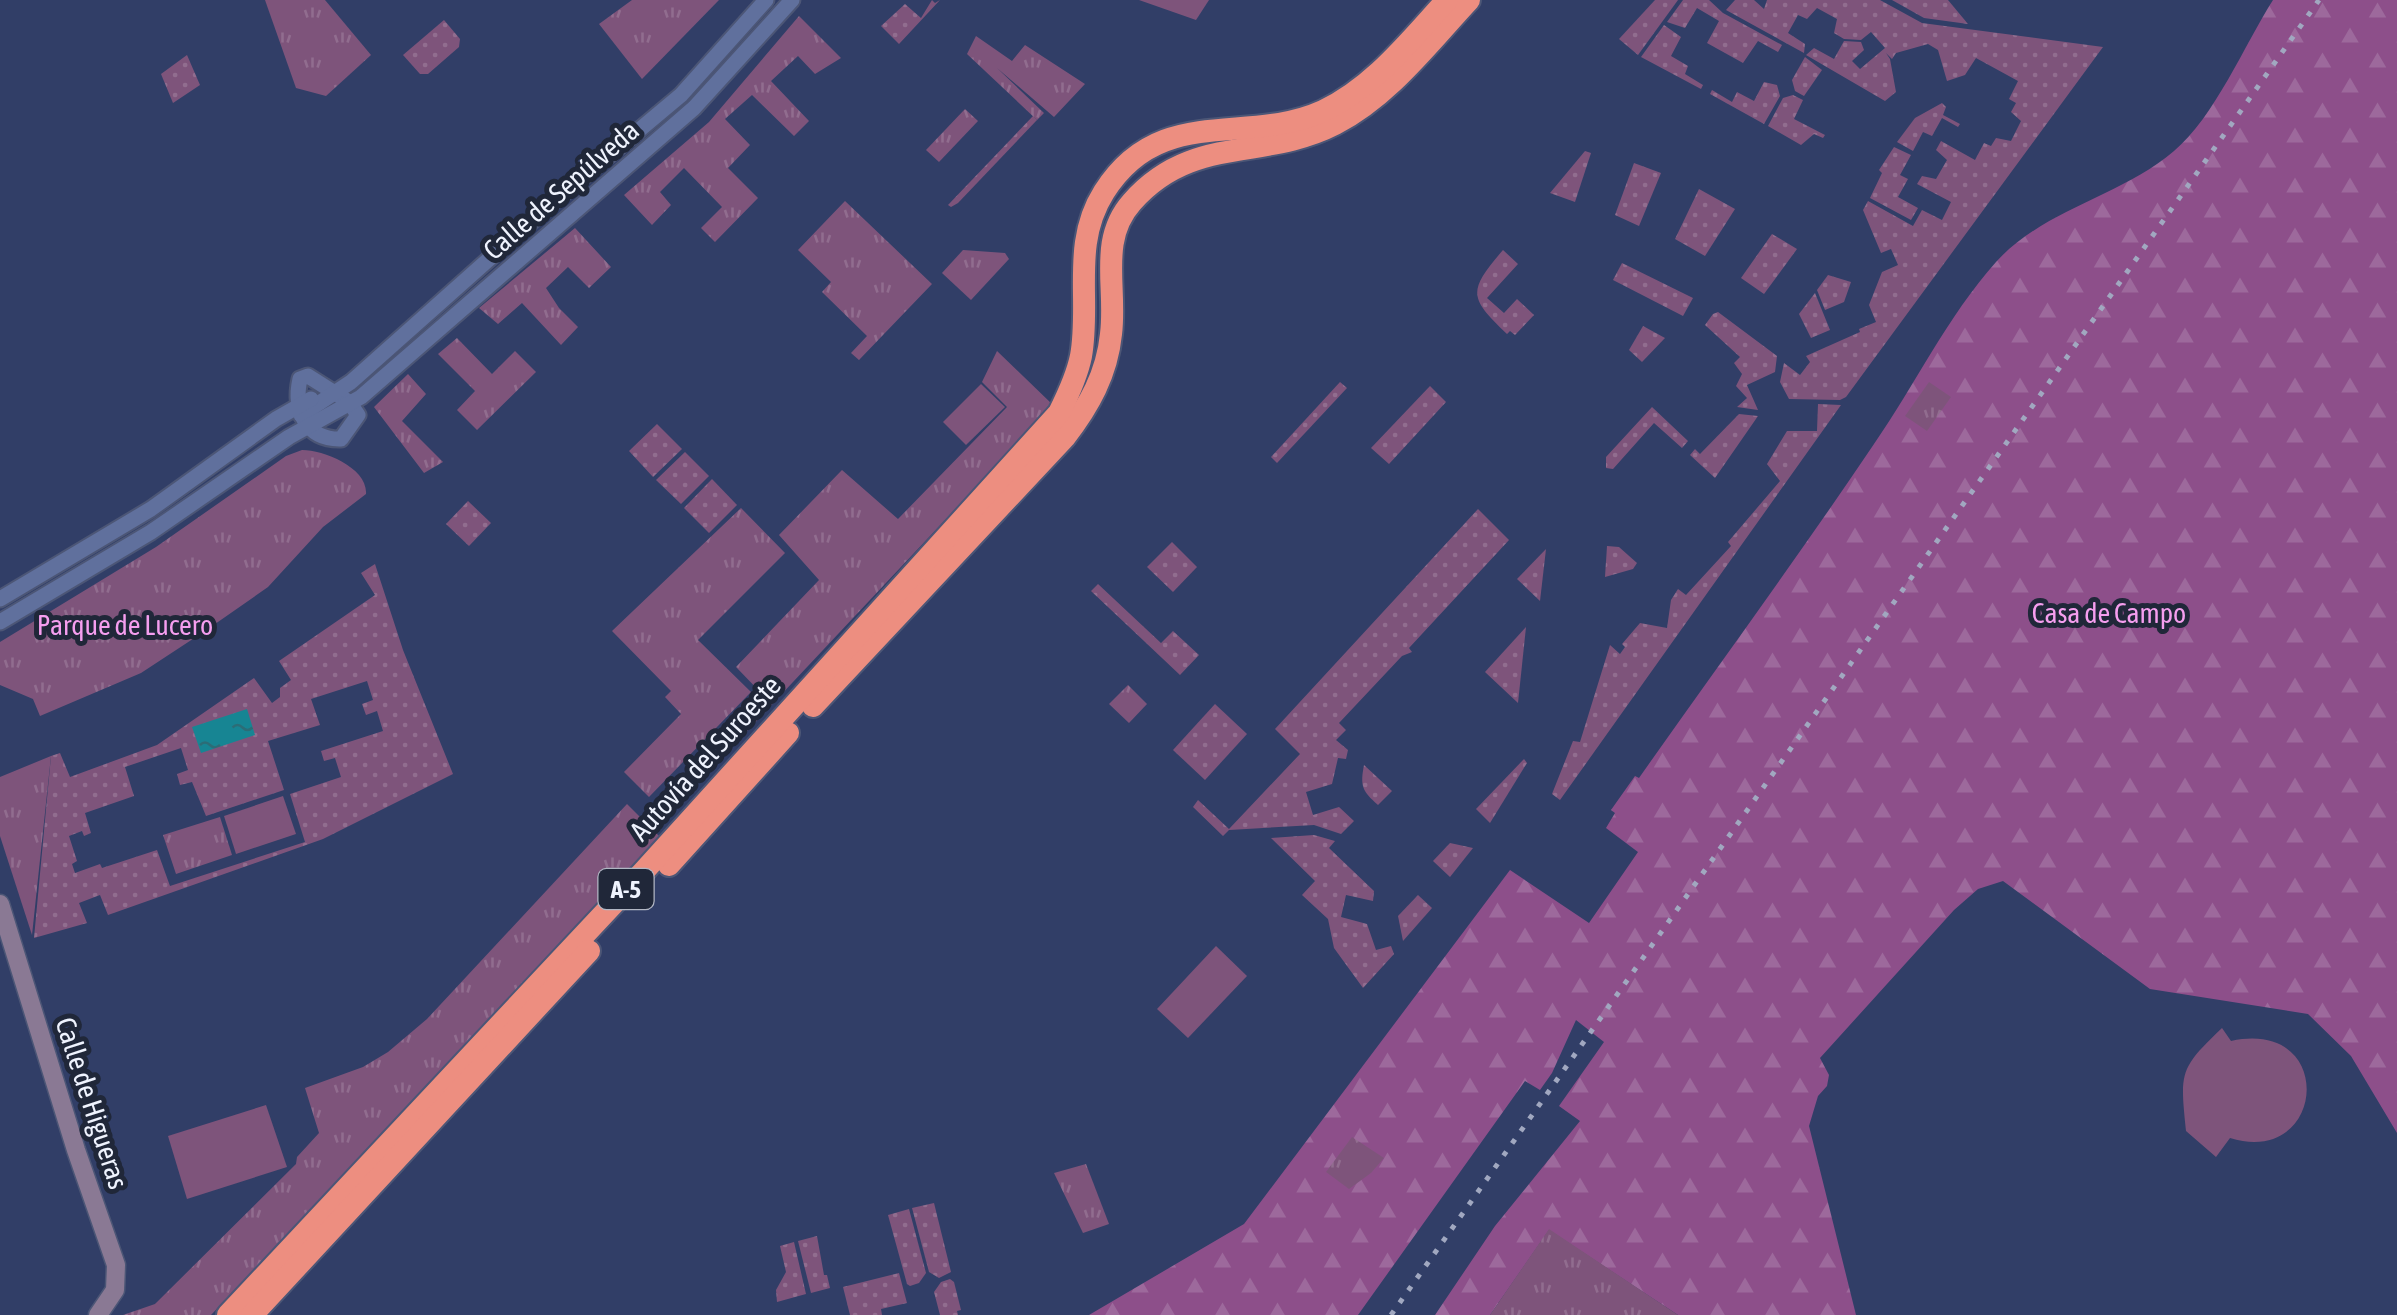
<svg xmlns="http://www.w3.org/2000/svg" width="2397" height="1315" viewBox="0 0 2397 1315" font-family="'Asap Condensed',sans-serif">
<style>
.grass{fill:url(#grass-dots);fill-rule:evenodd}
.forest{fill:url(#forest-firs)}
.park{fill:url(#park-tufts)}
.pitch{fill:#7e547b}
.water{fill:url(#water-ripples)}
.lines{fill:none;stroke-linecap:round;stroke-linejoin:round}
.tertiary-casing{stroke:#4c5676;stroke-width:19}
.secondary-casing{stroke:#4c5676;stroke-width:21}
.motorway-casing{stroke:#4c5676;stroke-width:26}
.tertiary{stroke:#60709d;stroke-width:15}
.secondary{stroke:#8a7994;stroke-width:18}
.motorway{stroke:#ed8e80;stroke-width:22}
.rail{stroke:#a1a8c0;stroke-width:5;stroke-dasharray:5 10;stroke-linecap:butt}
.labels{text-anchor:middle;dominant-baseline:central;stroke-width:10;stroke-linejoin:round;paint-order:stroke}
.shield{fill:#202739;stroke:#b1b6c3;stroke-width:2.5}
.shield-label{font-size:25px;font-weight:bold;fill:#eff3fe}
.street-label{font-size:28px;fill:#eff3fe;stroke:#202739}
.park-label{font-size:28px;fill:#f59eef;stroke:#202739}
</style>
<defs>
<pattern id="grass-dots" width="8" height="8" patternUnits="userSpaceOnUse" patternTransform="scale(2.5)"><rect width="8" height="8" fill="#7e547b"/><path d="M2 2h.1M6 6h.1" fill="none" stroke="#916d8f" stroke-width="1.8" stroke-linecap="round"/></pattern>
<pattern id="forest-firs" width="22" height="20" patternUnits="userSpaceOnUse" patternTransform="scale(2.5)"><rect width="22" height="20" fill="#8d4f8a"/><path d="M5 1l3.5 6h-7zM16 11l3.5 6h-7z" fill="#9d699c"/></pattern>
<pattern id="park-tufts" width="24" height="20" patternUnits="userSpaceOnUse" patternTransform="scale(2.5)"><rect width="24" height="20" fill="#7e547b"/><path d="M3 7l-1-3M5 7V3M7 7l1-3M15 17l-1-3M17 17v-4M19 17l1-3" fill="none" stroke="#916d8f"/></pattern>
<pattern id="water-ripples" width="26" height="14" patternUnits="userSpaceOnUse" patternTransform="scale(2.5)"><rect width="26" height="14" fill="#178593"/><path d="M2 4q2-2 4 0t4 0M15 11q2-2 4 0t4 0" fill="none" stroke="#2b6d77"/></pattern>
</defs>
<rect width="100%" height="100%" fill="#313e67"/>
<!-- grass -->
<g class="grass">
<path d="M932,0L935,3L940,0L899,44L881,26L905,4L921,18Z"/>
<path d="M1655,0H1678L1638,55L1619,39Z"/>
<path d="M1683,0H1709L1723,13L1782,45L1778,52L1758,41L1743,63L1707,43L1719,21L1697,8L1685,28L1667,22Z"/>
<path d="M1735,0H1754L1764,9L1767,0H1880L1922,23L2103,47L1846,397L1840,400L1789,399L1780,382L1784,363L1800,375L1810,362L1806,356L1860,332L1859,329L1876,322L1869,305L1882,272L1898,265L1891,249L1881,253L1863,210L1868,201L1913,226L1922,210L1942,220L1951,202L1917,184L1922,176L1936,179L1947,160L1936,150L1941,141L1975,160L1984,143L1991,146L1996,138L2011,141L2021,121L2011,112L2016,103L2009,99L2018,81L1976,58L1965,75L1947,81L1938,50L1928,44L1896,53L1892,59L1886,53L1890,59L1896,92L1885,101L1806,55L1814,48L1834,59L1844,41L1861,42L1864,50L1852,61L1860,69L1885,48L1871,32L1861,40L1844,39L1834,33L1837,19L1817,8L1807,19L1798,15L1788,33L1805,44L1804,53L1726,10Z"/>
<path d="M1892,0H1948L1968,24L1924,18Z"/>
<path d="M444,20L460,39L459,47L428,74H420L403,55Z"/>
<path d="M1664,25L1681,37L1671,56L1688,66L1685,74L1703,85L1701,89L1641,57Z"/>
<path d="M187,55L200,85L173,103L161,74Z"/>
<path d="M1805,57L1822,70L1804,96L1795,91L1792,80Z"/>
<path d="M1764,82L1777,85L1780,96L1764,124L1710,94L1712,90L1732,102L1737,92L1754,101Z"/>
<path d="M1793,95L1803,100L1794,119L1825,135L1823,138L1814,134L1801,145L1768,126L1783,98Z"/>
<path d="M1942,103L1946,107L1943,115L1960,124L1958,127L1942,118L1932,136L1923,132L1913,151L1897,142L1915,118Z"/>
<path d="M1033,116L1037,120L958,203L951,207L948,205Z"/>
<path d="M1894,147L1911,155L1900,175L1908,179L1898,197L1918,208L1911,220L1870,198L1882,173L1879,170Z"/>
<path d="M1585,151L1591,153L1575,202L1550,193Z"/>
<path d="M1634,163L1661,173L1639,226L1615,215Z"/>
<path d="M1699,189L1735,209L1705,256L1675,239Z"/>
<path d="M1772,234L1797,249L1764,294L1741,278Z"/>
<path d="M1503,250L1518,264L1487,298L1504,313L1517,299L1534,315L1515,335L1510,331L1507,334C1468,297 1468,291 1503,250Z"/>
<path d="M1622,263L1693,298L1683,316L1613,280Z"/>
<path d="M1828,275L1851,282L1844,302L1825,310L1817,290Z"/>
<path d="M1815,293L1830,330L1811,338L1799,314Z"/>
<path d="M1718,312L1777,356L1775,372L1747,385L1758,410L1737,407L1747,398L1736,386L1742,374L1734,363L1740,357L1705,325L1713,314Z"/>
<path d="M1643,326L1665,338L1642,362L1629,350Z"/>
<path d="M1340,382L1347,388L1277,463L1271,457Z"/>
<path d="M1430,386L1446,402L1389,464L1371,448Z"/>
<path d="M1818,404L1841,405L1560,800L1552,794L1573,741L1580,742L1610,645L1620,654L1625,647L1622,644L1640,623L1667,628L1671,600L1678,589L1686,595L1731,546L1728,542L1780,481L1767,464L1787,431H1817Z"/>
<path d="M1652,407L1688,441L1682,448L1654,423L1613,469L1606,468V457Z"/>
<path d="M1739,414L1758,416L1715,478L1690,455L1695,449L1700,454Z"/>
<path d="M657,424L682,449L653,477L629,451Z"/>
<path d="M685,452L709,476L681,504L656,480Z"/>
<path d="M712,479L737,505L709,533L684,508Z"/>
<path d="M468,501L491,523L469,546L446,524Z"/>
<path d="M1478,509L1509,540L1409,648L1412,652L1402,656L1339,723L1346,730L1336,740L1348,750L1346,759L1338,758L1332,784L1306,792L1313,815L1339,807L1354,821L1341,834L1314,825L1229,830L1223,836L1193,807L1198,800L1229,829L1300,754L1275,729Z"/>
<path d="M1172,542L1197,567L1173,592L1147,567Z"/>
<path d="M1607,546L1619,547L1637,563L1633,569L1605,577Z"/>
<path d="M1546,549L1540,601L1517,579Z"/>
<path d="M375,564L403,650L453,774L323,839L108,915L100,895L79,903L87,923L34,938L51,756L60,753L70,777L157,745L254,678L272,703L280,697V688L291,680L279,661L375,595L361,573ZM367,681L373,700L362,704L366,715L377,711L383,731L321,751L324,761L335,758L341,777L290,794L305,842L170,886L157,850L102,868L100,864L75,873L72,864L77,861L69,836L82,831L84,836L91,833L85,813L134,796L125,767L181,748L188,770L177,774L180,785L192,782L206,816L284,790L268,741L320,725L311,699Z"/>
<path d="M1098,584L1161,643L1173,631L1199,655L1180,675L1091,591Z"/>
<path d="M1526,627L1518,703L1485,672Z"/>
<path d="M1215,704L1247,734L1205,780L1173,750Z"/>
<path d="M1524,759L1527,763L1490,823L1476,809Z"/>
<path d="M1364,765L1392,791L1378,805C1362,791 1360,786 1364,765Z"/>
<path d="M1314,835L1335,841L1329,848L1374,891L1373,901L1346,895L1341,917L1367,924L1376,950L1391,946L1394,954L1363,988L1334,948L1328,919L1302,895L1315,881L1271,838Z"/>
<path d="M1450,843L1473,848L1450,877L1433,861Z"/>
<path d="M1418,895L1432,908L1403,941L1398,916Z"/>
<path d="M934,1203L951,1272L939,1278L929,1272L912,1208Z"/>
<path d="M909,1209L926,1273L919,1283L910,1286L907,1284L888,1215Z"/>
<path d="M817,1236L824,1275H827L830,1288L811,1293L798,1241Z"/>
<path d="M794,1242L806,1294L777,1302L776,1290L786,1272L780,1246Z"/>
<path d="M899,1273L907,1303L881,1309L882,1315H850L843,1287Z"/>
<path d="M950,1279L954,1282L961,1310L957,1311L958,1315H940L934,1292L941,1282Z"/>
</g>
<!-- forest -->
<path class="forest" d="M2273,0H2397V1133L2351,1056L2308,1014L2150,989L2003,881L1978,889L1954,910L1820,1058L1829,1075L1827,1086L1818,1096L1809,1126L1856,1315H1678L1549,1230L1490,1315H1435L1495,1226L1580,1121L1559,1106L1604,1042L1576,1020L1552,1073L1540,1090L1525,1081L1358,1315H1089L1244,1224L1510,870L1589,923L1638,852L1606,828L1615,813L1611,810L1635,776L1639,778C1717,667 1798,557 1874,444C1915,385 1947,317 1996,262C2044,209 2120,197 2174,151C2214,118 2245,44 2273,0Z"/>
<!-- park -->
<g class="park">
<path d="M265,0H325L371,55L326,96L296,88Z"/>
<path d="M632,0H719L642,79L599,24Z"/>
<path d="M1139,0H1209L1196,20Z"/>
<path d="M799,16L841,58L815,74L798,56L771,81L809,121L794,136L752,95L725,119L750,145L728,168L758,198L715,242L701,228L722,207L684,168L660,192L671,205L652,225L624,195L709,122Z"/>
<path d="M976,36L1012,61L1025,45L1085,84L1054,117L997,68L1044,113L1037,120L967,54Z"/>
<path d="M965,109L978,121L939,162L926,150Z"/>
<path d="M845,201L932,284L859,360L851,353L867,336L822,292L831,282L798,250Z"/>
<path d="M575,228L611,267L589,288L568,267L546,288L559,308L578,327L561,345L522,303L498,324L479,308Z"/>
<path d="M963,250L1005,253L1009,259L971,300L942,273Z"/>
<path d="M457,338L492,374L515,351L536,372L477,430L457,410L475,391L438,354Z"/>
<path d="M997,351L1053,405L733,746L724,737L764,696L736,667L819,580L779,535L842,470L898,519L1007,407L982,382Z"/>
<path d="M408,374L426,394L402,421L443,462L424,473L374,407Z"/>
<path d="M1929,382L1951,397L1927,431L1905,416Z"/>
<path d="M302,450C324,450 368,468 366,494L323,527L268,587L205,631L141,673L40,716L33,699L0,685V642L156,547L286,456Z"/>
<path d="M741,508L785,553L698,640L751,692L649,797L624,772L681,714L665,697L671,691L612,631Z"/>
<path d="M1128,685L1147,704L1129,723L1109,704Z"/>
<path d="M51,756L32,935L0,836V777Z"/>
<path d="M627,804L662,839L211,1315H123L155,1304L296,1164L297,1157L319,1133L305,1088L363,1067L388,1052L427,1019Z"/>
<path d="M220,817L232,855L176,874L163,835Z"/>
<path d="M1352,1137L1384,1158L1371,1173L1349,1189L1326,1172Z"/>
<path d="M1086,1164L1109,1224L1083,1233L1054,1173Z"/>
<path d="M1549,1229L1678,1315H1490Z"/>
</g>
<!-- pitch -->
<g class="pitch">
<path d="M981,384L1005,407L966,445L943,422Z"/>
<path d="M283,796L296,834L236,854L224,816Z"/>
<path d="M1216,946L1247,976L1188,1038L1157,1009Z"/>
<path d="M2222,1028L2231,1041C2338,1018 2326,1168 2230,1138L2216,1157L2186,1131C2180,1072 2179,1069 2222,1028Z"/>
<path d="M266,1105L287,1167L187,1199L168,1136Z"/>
</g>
<!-- water -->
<path class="water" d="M247,709L255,735L201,753L192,727Z"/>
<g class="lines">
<defs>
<g id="tertiary">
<path d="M308,376L349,402L358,415L341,439C306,440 293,410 300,379Z"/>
<path d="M301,415L351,382L552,203L681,95L766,0"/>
<path d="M0,599L151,509L276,419L311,399"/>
<path d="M0,622L151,532L289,437L361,397L694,108L792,0"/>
</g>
<path id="secondary" d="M0,904L76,1150L116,1265L115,1290L98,1315"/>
<g id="motorway">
<path d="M813,706L1065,437C1089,406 1107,374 1111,334C1117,287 1098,240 1132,202C1192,134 1263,161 1335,124C1389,96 1428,44 1469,0"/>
<path d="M669,865L788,733"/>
<path d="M228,1315L644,871L1059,413C1068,395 1077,376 1081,356C1091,300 1071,244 1104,192C1160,103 1246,146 1323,111C1374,87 1410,40 1447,0"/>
<path d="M252,1315L589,951"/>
</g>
</defs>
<!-- tertiary casing -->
<use href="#tertiary" class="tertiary-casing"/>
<!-- secondary casing -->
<use href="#secondary" class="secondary-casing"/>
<!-- motorway casing -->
<use href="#motorway" class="motorway-casing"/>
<!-- tertiary -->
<use href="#tertiary" class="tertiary"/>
<!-- secondary -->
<use href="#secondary" class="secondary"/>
<!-- motorway -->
<use href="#motorway" class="motorway"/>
<!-- rail -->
<path class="rail" d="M1391,1315L2319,0"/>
</g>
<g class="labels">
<!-- shield labels -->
<rect class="shield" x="598.5" y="869" width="55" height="40" rx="8"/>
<g class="shield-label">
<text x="626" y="889">A-5</text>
</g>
<!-- street labels -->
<g class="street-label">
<text transform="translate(561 190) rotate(-41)">Calle de Sepúlveda</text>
<text transform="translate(705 758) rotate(-48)">Autovía del Suroeste</text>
<text transform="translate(92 1103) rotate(72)">Calle de Higueras</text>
</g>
<!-- park labels -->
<g class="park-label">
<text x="2109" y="613">Casa de Campo</text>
<text x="125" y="625">Parque de Lucero</text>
</g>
</g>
</svg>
